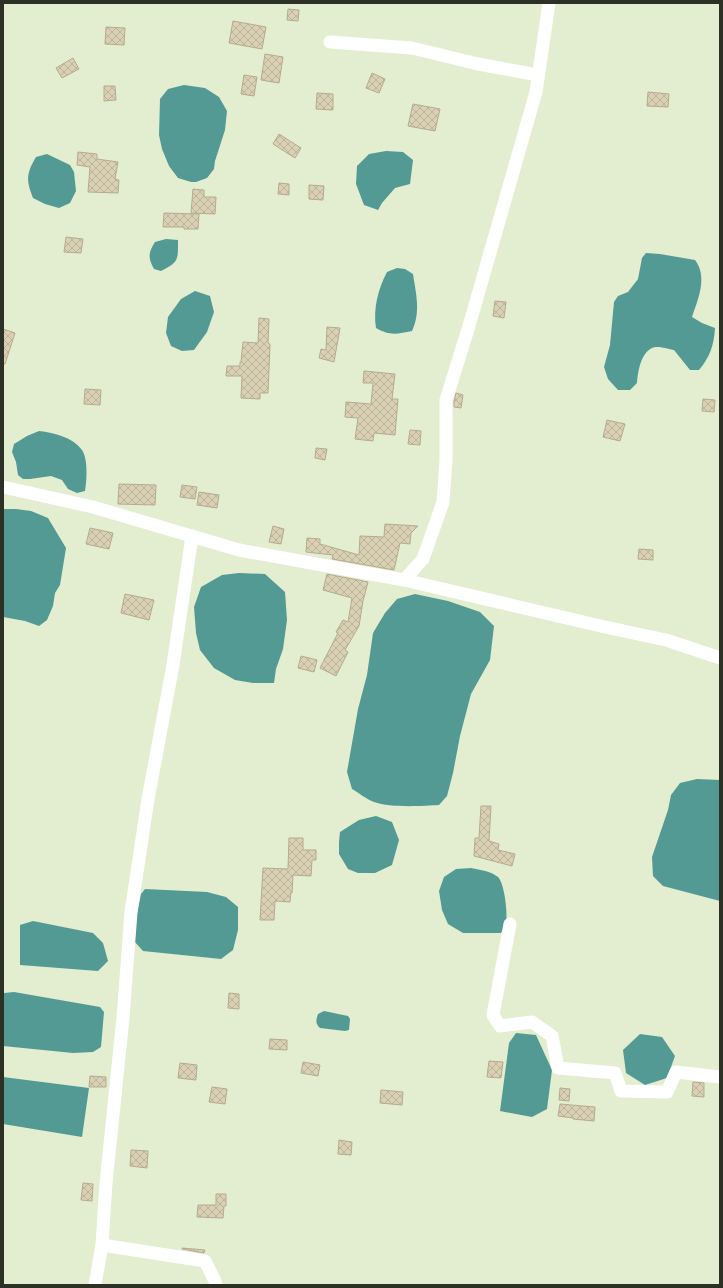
<svg xmlns="http://www.w3.org/2000/svg" width="723" height="1288" viewBox="0 0 723 1288" font-family="Ubuntu,sans-serif">
<style>
.water{fill:#539a94}
.building{fill:url(#building-cross-hatch);stroke:#b5ab8f}
.lines{fill:none;stroke-linecap:round;stroke-linejoin:round}
.street{stroke:#fff;stroke-width:13}
</style>
<defs>
<pattern id="building-cross-hatch" width="8" height="8" patternUnits="userSpaceOnUse"><rect width="8" height="8" fill="#dad0b3"/><path d="M0 0l8 8M0 8l8-8" fill="none" stroke="#bbb39a"/></pattern>
</defs>
<rect width="100%" height="100%" fill="#e3edd0"/>
<!-- water -->
<g class="water">
<path d="M184,85L205,88L219,97L227,111L225,130L215,161L214,169L207,178L196,182H191L178,178L169,166L162,149L159,135L160,99L168,89Z"/>
<path d="M386,151L403,152L413,160L410,184L395,188L382,203L378,210L364,205L356,184L357,166L369,154Z"/>
<path d="M47,154L70,165L74,172L76,191L70,203L59,208L45,204L33,198C26,180 26,174 36,157Z"/>
<path d="M166,239L178,240C178,260 179,262 161,271L154,269C148,258 148,253 155,242Z"/>
<path d="M646,253L660,254L695,260C708,277 698,299 692,317L702,323L715,328C714,345 710,357 699,370H690L674,350C668,349 658,345 652,348C640,354 638,373 637,383L630,390H618L608,379L604,367L610,345L614,302L618,296L628,292L638,279L642,258Z"/>
<path d="M397,268L405,269L413,274C416,294 421,312 412,331C397,334 390,336 376,328C373,309 378,289 387,272Z"/>
<path d="M195,291L210,296L214,312L207,332L194,350L182,351L171,346L166,333L168,317L181,299Z"/>
<path d="M39,431C55,433 72,437 82,450C88,458 87,481 85,491L77,493L68,489L62,480L51,476L30,479H23L18,475L16,462L12,452L14,444L27,436Z"/>
<path d="M3,509H16L31,511L48,518L66,548L60,585L55,593L53,606L47,620L39,626L25,621L3,617Z"/>
<path d="M239,573L265,574L285,592L287,620L283,649L276,669L274,683H253L235,680L214,668L200,650L196,633L194,607L201,587L222,575Z"/>
<path d="M415,594L448,601L480,612L494,626L490,660L471,694L460,736L453,773L447,796L439,805C422,806 390,808 374,802C366,799 359,793 352,789L347,772L358,709L367,675L373,633L385,613L397,599Z"/>
<path d="M697,779L720,780V901L663,886L653,876L652,857L668,810L671,795L680,783Z"/>
<path d="M376,816L392,822L399,840L392,865L375,873H358L348,869L339,854V842L340,832L359,820Z"/>
<path d="M471,868C481,870 490,871 498,877C505,884 508,916 506,926C505,928 502,931 501,933H463L448,924L442,910L439,891L444,877L456,869Z"/>
<path d="M145,889L207,892L226,897L238,907V930L233,950L221,959L143,951L134,941L133,934L141,894Z"/>
<path d="M33,921L93,933L103,943L108,961L98,971L20,965V925Z"/>
<path d="M14,992L100,1007L104,1012L101,1047L93,1052L73,1053L3,1046V1002L4,993Z"/>
<path d="M324,1011L348,1016L350,1019L349,1030L345,1031L320,1028C315,1023 316,1020 318,1014Z"/>
<path d="M516,1033L536,1035L552,1070L547,1109L532,1117L500,1111L509,1043Z"/>
<path d="M640,1034L662,1037L675,1056L667,1078L645,1085L626,1073L623,1050Z"/>
<path d="M3,1077L89,1088L82,1137L3,1124Z"/>
</g>
<!-- building -->
<g class="building">
<path d="M288,9L299,10L298,21L287,20Z"/>
<path d="M233,21L266,27L262,49L229,43Z"/>
<path d="M106,27L125,28L124,45L105,44Z"/>
<path d="M265,54L283,57L279,83L261,80Z"/>
<path d="M73,58L79,69L62,78L56,68Z"/>
<path d="M372,73L385,79L379,93L366,88Z"/>
<path d="M244,75L257,77L254,96L241,94Z"/>
<path d="M104,86H115L116,100L104,101Z"/>
<path d="M648,92L669,94L668,107L647,106Z"/>
<path d="M317,93L333,94V110L316,109Z"/>
<path d="M413,104L440,109L435,131L408,126Z"/>
<path d="M279,134L301,148L295,158L273,144Z"/>
<path d="M78,152L97,154V159L118,162L115,179L119,180L118,193L88,192L90,167L77,165Z"/>
<path d="M279,183L289,184V195L278,194Z"/>
<path d="M309,185L324,186L323,200L309,199Z"/>
<path d="M193,189L204,190V197H216L215,214L191,213Z"/>
<path d="M164,213L199,214L198,229H184V227H163Z"/>
<path d="M66,237L83,239L81,253L64,252Z"/>
<path d="M495,301L506,302L504,318L493,316Z"/>
<path d="M259,318L269,319L268,343L270,344L268,393H260V399L241,398L242,376H226L227,366H240V362H241L243,342L258,343Z"/>
<path d="M327,327L340,328L334,362L319,358L321,349L326,350Z"/>
<path d="M3,329L15,333L5,364H3Z"/>
<path d="M364,371L395,374L392,399H398L395,435L374,433L373,441L355,439L358,418L345,417L346,402L371,404L373,383H363Z"/>
<path d="M85,389L101,390L100,405L84,404Z"/>
<path d="M456,393L463,395L461,408L454,407V401Z"/>
<path d="M703,399L715,400L714,412L702,411Z"/>
<path d="M607,420L625,424L620,441L603,437Z"/>
<path d="M410,430L421,431L420,445L408,444Z"/>
<path d="M316,448L327,449L325,460L315,458Z"/>
<path d="M119,484L156,485L155,505L118,504Z"/>
<path d="M182,485L197,487L195,499L180,497Z"/>
<path d="M199,492L219,495L217,508L197,505Z"/>
<path d="M385,524L418,526L411,533L410,544L400,543L394,570L332,559L333,555L306,552L307,538L320,539V544L359,555L360,536L384,537Z"/>
<path d="M273,526L284,529L281,544L269,542Z"/>
<path d="M90,528L113,533L109,549L86,544Z"/>
<path d="M639,549L653,550V560L638,559Z"/>
<path d="M327,574L368,582L363,601L359,626L345,650L348,652L336,676L320,668L338,633L336,632L343,620L348,622L352,598L323,590Z"/>
<path d="M125,594L154,600L149,620L121,613Z"/>
<path d="M301,656L317,660L314,672L298,668Z"/>
<path d="M481,806H491L489,841L499,844L498,850L515,854L512,866L474,856L475,838H479Z"/>
<path d="M289,838H303V850H316V860H312L311,876L293,875L292,893L291,892L290,902L275,901L274,920H260L263,868L288,869Z"/>
<path d="M229,993L239,994V1009L228,1008Z"/>
<path d="M270,1039L287,1040V1050L269,1049Z"/>
<path d="M489,1061L503,1062L501,1078L487,1077Z"/>
<path d="M303,1062L320,1065L318,1076L301,1073Z"/>
<path d="M180,1063L197,1065L196,1080L178,1078Z"/>
<path d="M90,1076L106,1077V1087H89Z"/>
<path d="M693,1082L704,1083V1097L692,1096Z"/>
<path d="M212,1087L227,1089L225,1104L209,1102Z"/>
<path d="M560,1088L570,1089L569,1101L559,1100Z"/>
<path d="M381,1090L403,1092L402,1105L380,1103Z"/>
<path d="M560,1104L595,1107L594,1121L573,1119V1118L558,1116Z"/>
<path d="M339,1140L352,1142L351,1155L338,1154Z"/>
<path d="M131,1150L148,1151L147,1168L130,1166Z"/>
<path d="M83,1183L93,1184L92,1201L81,1200Z"/>
<path d="M216,1194H226V1206H224L223,1218L197,1217L198,1205H216Z"/>
<path d="M182,1248L205,1250L204,1253L182,1249Z"/>
</g>
<g class="lines">
<!-- street -->
<g class="street">
<path d="M330,42L412,48L478,64L538,75"/>
<path d="M3,487L93,507L239,550L404,580L605,627L666,640L720,658"/>
<path d="M404,580L423,559L443,502L446,460V400L469,326L536,92L549,3"/>
<path d="M510,924L493,1015L500,1026L532,1022L552,1036L558,1068L615,1073L621,1091L667,1092L676,1072L720,1077"/>
<path d="M102,1245L205,1261L215,1281L216,1285"/>
<path d="M95,1285L102,1245L106,1183L123,1018L131,912L148,799L173,665L192,536"/>
</g>
</g>
<!-- border -->
<rect width="723" height="1288" fill="none" stroke="#2c3025" stroke-width="8"/>
</svg>
